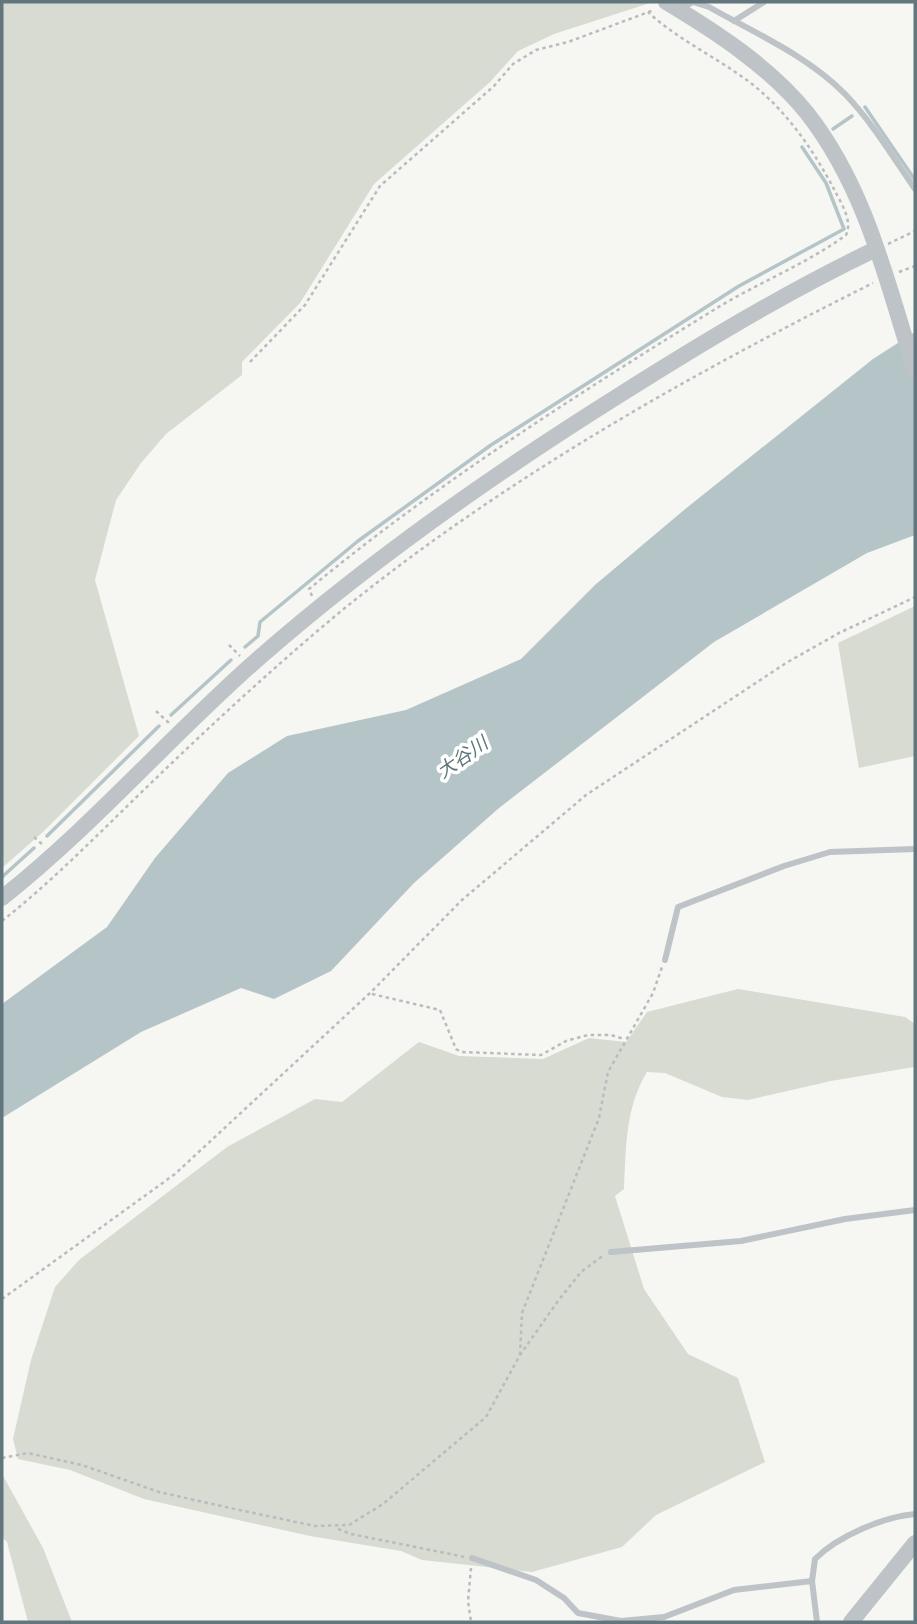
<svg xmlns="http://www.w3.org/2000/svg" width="917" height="1624" viewBox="0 0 917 1624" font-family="'Archivo Narrow','Noto Sans JP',sans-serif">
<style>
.green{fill:#d7dbd2}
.water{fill:#b5c4c6}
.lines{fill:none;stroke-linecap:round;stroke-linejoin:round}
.stream{stroke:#b5c4c6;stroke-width:3.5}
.path{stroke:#b8bcbe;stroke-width:2.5;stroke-dasharray:3.5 3.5;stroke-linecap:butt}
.service{stroke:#bdc3c6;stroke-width:6}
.tertiary{stroke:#bdc3c6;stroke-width:16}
.labels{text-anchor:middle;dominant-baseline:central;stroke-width:7;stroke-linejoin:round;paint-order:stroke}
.water-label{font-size:19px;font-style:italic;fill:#5d7679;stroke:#fff}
</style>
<rect width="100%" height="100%" fill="#f6f6f3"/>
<!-- green -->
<g class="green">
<path d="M2,2H653L554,34L518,51L490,82L374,184L300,303L242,362V375L166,434L141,463L116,500L95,580L139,736L44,831L2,868Z"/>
<path d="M915,606V756L859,768L838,643Z"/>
<path d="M738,989L905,1017L915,1024L914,1067L831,1081L748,1100L722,1097L665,1073L647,1072C625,1108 626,1149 624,1189L615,1196L644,1289L688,1354L738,1378L765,1462L656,1515L622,1547L532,1572L422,1560L401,1551L310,1536L144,1499L70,1470L18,1459L13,1439L31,1360L55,1287L79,1260L227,1147L315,1099L342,1102L419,1042L459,1056L543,1059L589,1038L626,1042L647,1012Z"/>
<path d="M2,1474L43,1548L72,1622H28L7,1542L2,1537Z"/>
</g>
<!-- water -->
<path class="water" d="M915,332V535L867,553L714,642L499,808L414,883L331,971L274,999L241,988L141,1032L2,1118V1004L107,927L155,858L228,773L287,736L406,710L521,659L595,585L684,510L873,359Z"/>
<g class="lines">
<!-- stream -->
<g class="stream">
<path d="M865,107L915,180"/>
<path d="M833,129L852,116"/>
<path d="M245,647L258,636L260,622L358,541L491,445L739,286L844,229L826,183L802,147"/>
<path d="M171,715L231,660"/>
<path d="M47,836L159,726"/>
<path d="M2,877L34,848"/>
</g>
<!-- path -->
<g class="path">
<path d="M888,244L915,231"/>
<path d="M899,272L915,266"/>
<path d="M250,362L305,305L380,186L494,86L513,64L536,50L568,42L654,10"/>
<path d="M312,596L309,589C435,485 573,397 712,311C755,284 805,265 846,235C853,221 841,203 835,191C812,147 782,104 741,76C710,54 676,38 648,12"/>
<path d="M229,645L240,656"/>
<path d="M156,711L169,723"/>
<path d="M34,837L43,845"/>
<path d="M2,921C55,879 101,831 150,784C211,725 274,667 340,612C502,480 687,376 873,283"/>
<path d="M372,994L440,1010L456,1049L461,1052L541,1055L566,1041L588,1035H611L624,1039"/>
<path d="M2,1299L175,1174L370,993L462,900L586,795L786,663L839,633L915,597"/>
<path d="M520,1355L522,1313L599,1118L608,1072L653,993L662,967"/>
<path d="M2,1458L28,1453L82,1465L159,1492L230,1508L315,1526L349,1525L383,1504L486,1417L520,1355L558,1301L581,1272L604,1255"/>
<path d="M338,1529L351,1534L465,1557"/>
<path d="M471,1568L468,1601L471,1622"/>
</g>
<!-- service -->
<g class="service">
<path d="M679,9L693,2L709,7C755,33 808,56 845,94C872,122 893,157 915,189"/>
<path d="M734,21L764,2"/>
<path d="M665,960L678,907L784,866L830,852L915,849"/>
<path d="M611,1252L741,1241L845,1219L915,1210"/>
<path d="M472,1558L536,1580L564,1598L578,1613L621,1621L664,1617L734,1590L812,1581"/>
<path d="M817,1622L812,1581L815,1559C838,1536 883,1517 915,1514"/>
</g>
<!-- tertiary -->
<g class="tertiary">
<path d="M666,2C716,32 770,67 807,113C866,188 887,282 915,371"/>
<path d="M2,898C94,825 171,735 259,658C371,560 492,475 618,396C702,343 786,292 876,249"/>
<path d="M851,1622L915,1543"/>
</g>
</g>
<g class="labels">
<!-- water labels -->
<g class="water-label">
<text transform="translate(462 757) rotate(-35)">大谷川</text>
</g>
</g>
<!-- border -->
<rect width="917" height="1624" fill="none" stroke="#62767e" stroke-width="7"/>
</svg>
